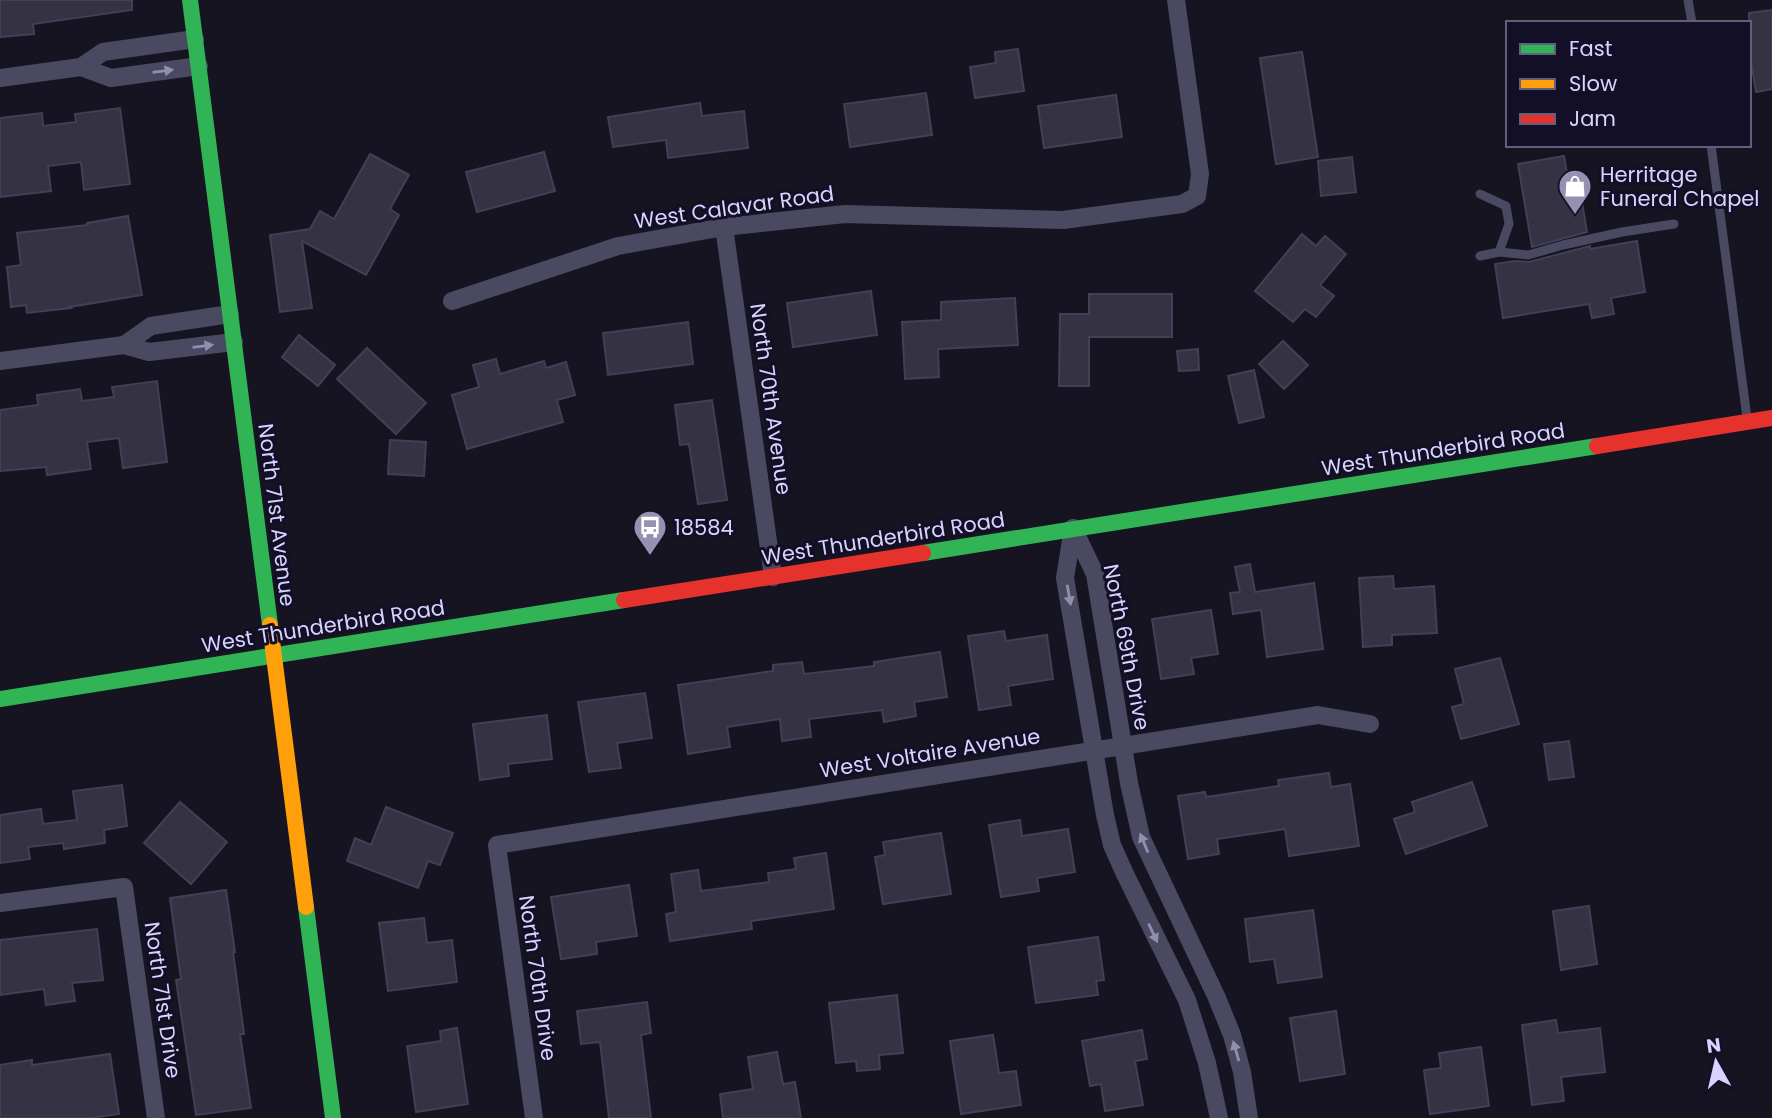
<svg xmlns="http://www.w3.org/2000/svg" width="1772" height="1118" viewBox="0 0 1772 1118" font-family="Poppins,sans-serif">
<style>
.building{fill:#343243;stroke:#433f54;stroke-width:2}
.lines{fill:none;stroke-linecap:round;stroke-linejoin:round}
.lane{stroke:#4a4962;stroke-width:9}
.street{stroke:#4a4962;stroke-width:18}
.fast{stroke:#30b455;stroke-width:16}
.slow{stroke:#ff9f0a;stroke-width:16}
.jam{stroke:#e5322d;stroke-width:16}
.oneway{fill:#928eb0}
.labels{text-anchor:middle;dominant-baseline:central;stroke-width:6;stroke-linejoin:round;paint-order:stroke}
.poi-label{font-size:21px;fill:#d9d4ff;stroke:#130f26;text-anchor:start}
.street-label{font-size:21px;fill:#d9d4ff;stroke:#130f26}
</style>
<rect width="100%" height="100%" fill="#161421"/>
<!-- building -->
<g class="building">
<path d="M0,0H132V10L33,24L34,34L0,37Z"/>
<path d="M1772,10V89L1756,92L1749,49V13Z"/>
<path d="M1018,49L1024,91L975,98L970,67L996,63L995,52Z"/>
<path d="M1302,52L1318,157L1276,164L1260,58Z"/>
<path d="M926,93L932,135L850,147L844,104Z"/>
<path d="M1116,95L1122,137L1044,148L1038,106Z"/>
<path d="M700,103L702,116L744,111L748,148L668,158L666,140L613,147L608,117Z"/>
<path d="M120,108L130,184L84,190L81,162L48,166L51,191L0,197V118L42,113L43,126L76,122L75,114Z"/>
<path d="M544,152L555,191L477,212L466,172Z"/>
<path d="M370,154L409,175L390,209L399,215L366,275L302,241L312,308L280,312L270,235L310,229L320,211L334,219Z"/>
<path d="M1564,156L1569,186L1579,184L1587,232L1532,247L1518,164Z"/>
<path d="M1352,157L1356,192L1321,196L1318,161Z"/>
<path d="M128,216L142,295L70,307L71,308L27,313L26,305L11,307L7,267L21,265L17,233L88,225L87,223Z"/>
<path d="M1302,234L1316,246L1325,236L1346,254L1320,285L1334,296L1316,317L1305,309L1293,322L1255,291Z"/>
<path d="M1637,241L1645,292L1611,298L1614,314L1592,318L1589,304L1503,318L1495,264L1515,261L1529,262L1590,246V249Z"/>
<path d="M871,291L877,335L793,347L787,303Z"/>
<path d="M1089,294H1172V337H1089V386H1059L1060,314H1089Z"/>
<path d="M1015,298L1018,345L938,349L939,377L905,379L902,322L941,320V302Z"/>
<path d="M688,322L693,364L608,375L603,333Z"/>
<path d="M299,335L335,365L318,386L282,357Z"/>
<path d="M1283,341L1308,365L1284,389L1259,364Z"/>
<path d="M367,348L426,403L396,434L337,379Z"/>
<path d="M1198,349L1199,370L1179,371L1177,351Z"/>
<path d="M496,359L500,374L544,361L546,368L566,362L575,395L557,400L563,422L467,449L452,395L479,387L473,365Z"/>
<path d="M1254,370L1264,417L1239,423L1228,376Z"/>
<path d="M157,381L167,462L123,468L119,438L87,442L91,469L47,475L46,467L0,471V410L38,405L37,395L80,389L82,401L114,397L112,387Z"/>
<path d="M712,400L727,500L698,504L689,444L680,445L675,405Z"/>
<path d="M390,440L426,442L424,476L388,474Z"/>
<path d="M1250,564L1255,592L1314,583L1323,649L1267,657L1261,610L1233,614L1230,593L1240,592L1235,567Z"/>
<path d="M1393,576L1394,589L1434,586L1437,633L1392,635V645L1363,647L1359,578Z"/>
<path d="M1211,610L1218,654L1191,658L1194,674L1161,679L1152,619Z"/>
<path d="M1004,631L1006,641L1047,635L1053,679L1008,686L1011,705L979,710L968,636Z"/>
<path d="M940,652L947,697L914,702L916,716L884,722L882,710L809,719L811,737L782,741L780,719L727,727L730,747L688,754L678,685L773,671V665L802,662L804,674L874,666V662Z"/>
<path d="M1500,658L1519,724L1461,739L1452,707L1464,704L1455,669Z"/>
<path d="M645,693L652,738L617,743L621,768L589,772L578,702Z"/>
<path d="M547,715L552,759L508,764L509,776L480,780L473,724Z"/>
<path d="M1569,741L1574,777L1549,780L1544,744Z"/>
<path d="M1329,773L1331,787L1350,784L1359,846L1289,856L1285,829L1217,839L1219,854L1188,859L1178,796L1205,792L1206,797L1279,786L1278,780Z"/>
<path d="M1472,782L1487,826L1406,854L1394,819L1415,812L1412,802Z"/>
<path d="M122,785L127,826L104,830L105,843L64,849L63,843L28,847L30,859L0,863V815L41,809L43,824L77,820L73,791Z"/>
<path d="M180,802L227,842L191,884L144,843Z"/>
<path d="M386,807L453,833L440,865L428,861L418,888L347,861L355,838L371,845Z"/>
<path d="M1020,820L1022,836L1068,829L1075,872L1037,878L1039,891L1001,897L989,825Z"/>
<path d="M941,833L951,894L883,904L875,857L885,855L883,842Z"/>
<path d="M826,853L834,909L751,921L752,929L670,941L666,914L676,912L671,874L698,870L701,891L769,882L768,873L796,869L794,858Z"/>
<path d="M629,885L637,936L596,942L597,954L561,959L551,897Z"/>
<path d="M226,890L235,952H233L244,1034H240L251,1108L196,1115L176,980L181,979L170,898Z"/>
<path d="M1589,906L1597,964L1561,970L1553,911Z"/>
<path d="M1313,910L1322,977L1278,983L1274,959L1250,962L1245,919Z"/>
<path d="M424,918L427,943L452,940L457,982L388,991L379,923Z"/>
<path d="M97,929L103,980L72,983L75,1001L46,1005L44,989L0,995V940Z"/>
<path d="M1098,937L1104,980L1096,981L1098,995L1036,1003L1028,947Z"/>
<path d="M897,995L903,1053L879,1055L880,1069L857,1071L856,1061L836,1063L829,1003Z"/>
<path d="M647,1002L651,1033L641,1035L651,1118H609L600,1042L581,1044L577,1011Z"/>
<path d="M1336,1011L1345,1074L1300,1081L1290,1018Z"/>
<path d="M1556,1020L1558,1033L1600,1028L1605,1072L1561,1077L1564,1101L1532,1105L1522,1025Z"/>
<path d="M457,1028L468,1104L416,1112L407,1046L441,1041L440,1031Z"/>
<path d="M1142,1030L1147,1059L1135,1061L1143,1105L1105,1111L1101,1084L1090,1086L1082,1041Z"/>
<path d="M993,1035L999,1073L1016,1071L1021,1105L961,1114L950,1041Z"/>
<path d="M1481,1047L1489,1106L1430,1114L1424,1070L1441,1068L1439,1053Z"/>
<path d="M777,1052L783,1084L795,1082L801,1118H723L720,1094L753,1089L748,1057Z"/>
<path d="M110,1054L119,1114L90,1118H0V1065L32,1060V1065Z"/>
</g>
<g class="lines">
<!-- lane -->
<g class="lane">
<path d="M1688,0L1692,23"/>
<path d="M1711,145L1747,418"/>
<path d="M1480,194L1506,206L1509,224L1499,252L1480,256"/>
<path d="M1499,252L1528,255L1563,245L1622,232L1674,224"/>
</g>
<!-- street -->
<g class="street">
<path d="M81,67L111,78L199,66"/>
<path d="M0,78L81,67L103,52L195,39"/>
<path d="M724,227L773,577"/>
<path d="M452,301L618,246L724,227L845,214L1063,220L1182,204L1197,196L1200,174L1176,0"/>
<path d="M124,345L151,326L230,314"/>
<path d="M0,361L124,345L149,352L234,342"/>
<path d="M1073,528L1095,574L1129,783L1141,837L1217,998L1232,1035L1242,1072L1249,1118"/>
<path d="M1073,528L1065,578L1105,815L1112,845L1125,874L1187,1000L1207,1063L1219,1118"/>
<path d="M0,903L124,887L156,1118"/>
<path d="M534,1118L497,845L1318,715L1370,724"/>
</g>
<!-- fast -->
<g class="fast">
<path d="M190,0L270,625"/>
<path d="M923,553L1597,446"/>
<path d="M0,699L624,600"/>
<path d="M306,907L333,1118"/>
</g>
<!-- slow -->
<path class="slow" d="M270,625L306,907"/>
<!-- jam -->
<g class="jam">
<path d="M1597,446L1772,418"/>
<path d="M624,600L923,553"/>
</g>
</g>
<!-- one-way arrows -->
<defs><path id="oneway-solid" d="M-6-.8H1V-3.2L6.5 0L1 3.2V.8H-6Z" transform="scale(1.75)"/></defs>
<g class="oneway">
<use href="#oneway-solid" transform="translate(163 71) rotate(-7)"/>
<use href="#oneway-solid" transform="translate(203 346) rotate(-7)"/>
<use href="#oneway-solid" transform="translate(1069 595) rotate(80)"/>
<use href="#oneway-solid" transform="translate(1144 843) rotate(-113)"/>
<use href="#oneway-solid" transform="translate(1153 933) rotate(65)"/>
<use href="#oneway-solid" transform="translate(1236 1051) rotate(-106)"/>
</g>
<!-- icons -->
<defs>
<symbol id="shop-pin" viewBox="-11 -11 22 30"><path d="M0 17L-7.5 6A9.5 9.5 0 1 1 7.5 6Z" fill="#9591b1" stroke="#130f26"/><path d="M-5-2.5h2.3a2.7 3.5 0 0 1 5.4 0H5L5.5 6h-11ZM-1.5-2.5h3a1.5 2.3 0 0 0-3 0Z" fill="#fff"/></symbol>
<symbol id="bus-pin" viewBox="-11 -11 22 30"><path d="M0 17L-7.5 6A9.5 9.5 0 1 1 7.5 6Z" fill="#9591b1" stroke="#130f26"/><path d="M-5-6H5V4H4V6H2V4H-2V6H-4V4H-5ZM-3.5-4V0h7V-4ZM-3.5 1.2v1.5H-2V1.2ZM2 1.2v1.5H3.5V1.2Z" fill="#fff"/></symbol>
</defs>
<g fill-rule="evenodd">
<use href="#shop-pin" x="1556" y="167" width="38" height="52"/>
<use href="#bus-pin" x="631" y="508" width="38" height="52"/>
</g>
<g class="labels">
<!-- poi labels -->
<g class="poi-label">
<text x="1600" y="174">Herritage<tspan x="1600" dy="24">Funeral Chapel</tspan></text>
<text x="674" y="527">18584</text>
</g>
<!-- street labels -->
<g class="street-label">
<text transform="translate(734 207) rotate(-8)">West Calavar Road</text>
<text transform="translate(771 399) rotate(82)">North 70th Avenue</text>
<text transform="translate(1443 449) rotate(-9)">West Thunderbird Road</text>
<text transform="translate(277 515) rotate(83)">North 71st Avenue</text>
<text transform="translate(883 538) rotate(-9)">West Thunderbird Road</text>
<text transform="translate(323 626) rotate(-9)">West Thunderbird Road</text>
<text transform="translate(1127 647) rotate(79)">North 69th Drive</text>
<text transform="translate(930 753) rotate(-9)">West Voltaire Avenue</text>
<text transform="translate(538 978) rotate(82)">North 70th Drive</text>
<text transform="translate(163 1000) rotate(82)">North 71st Drive</text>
</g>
</g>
<!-- legend -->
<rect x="1506" y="21" width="245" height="126" fill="#130f26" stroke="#625e7d" stroke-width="2"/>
<rect x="1520" y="44" width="35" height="10" fill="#30b455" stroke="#625e7d" stroke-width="2"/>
<text x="1569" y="56" font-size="21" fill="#d9d4ff">Fast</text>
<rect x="1520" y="79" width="35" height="10" fill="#ff9f0a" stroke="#625e7d" stroke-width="2"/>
<text x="1569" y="91" font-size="21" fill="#d9d4ff">Slow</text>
<rect x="1520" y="114" width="35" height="10" fill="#e5322d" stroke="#625e7d" stroke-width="2"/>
<text x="1569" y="126" font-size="21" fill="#d9d4ff">Jam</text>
<!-- north arrow -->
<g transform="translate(1716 1062) rotate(352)" stroke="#130f26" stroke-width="5" paint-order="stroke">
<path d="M0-5L12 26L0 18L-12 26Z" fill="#d9d4ff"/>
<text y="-10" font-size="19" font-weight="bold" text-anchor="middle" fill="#d9d4ff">N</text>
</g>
</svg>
